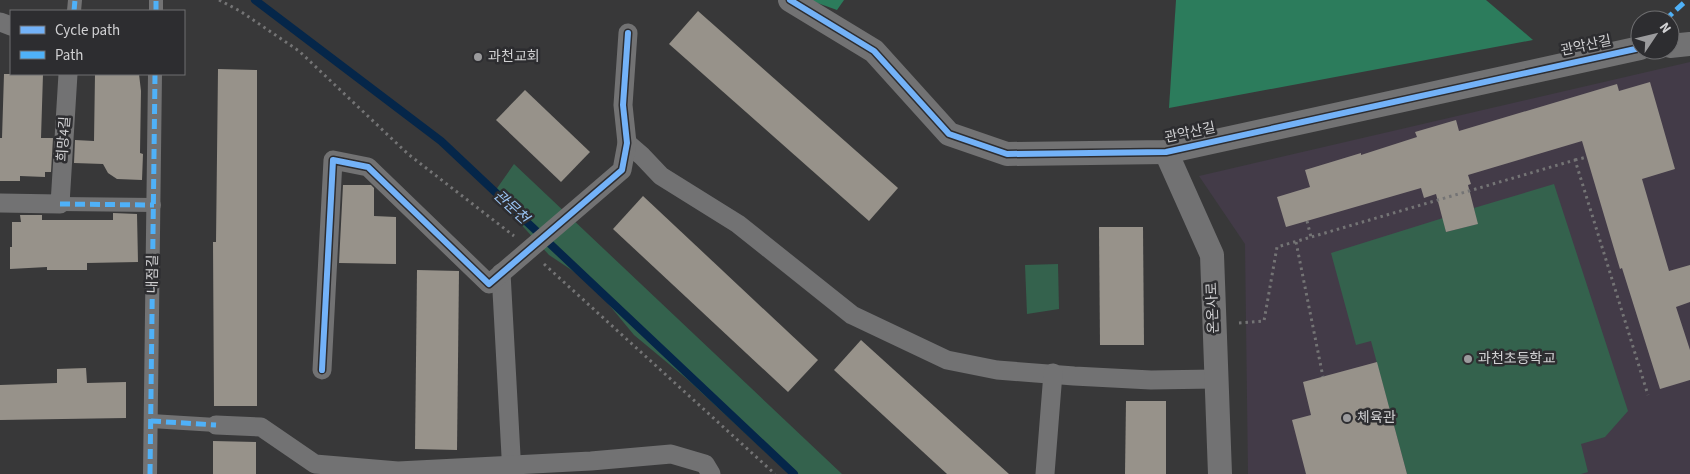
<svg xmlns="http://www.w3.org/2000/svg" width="1690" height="474" viewBox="0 0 1690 474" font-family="'Source Sans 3','Noto Sans KR',sans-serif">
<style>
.education{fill:#433b48}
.green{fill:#34624d}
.forest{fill:#2c7c5c}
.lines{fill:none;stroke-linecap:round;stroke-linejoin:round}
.stream{stroke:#052649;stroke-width:8}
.building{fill:#97928a}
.path{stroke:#747475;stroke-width:3;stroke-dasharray:2.5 4;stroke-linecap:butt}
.pedestrian{stroke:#727273;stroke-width:14}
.minor{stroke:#727273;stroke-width:19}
.tertiary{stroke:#727273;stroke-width:24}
.quiet{stroke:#4fb1f8;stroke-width:5;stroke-dasharray:10 5;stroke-linecap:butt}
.cycleway-casing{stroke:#2d2d30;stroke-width:9}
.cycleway{stroke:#73b2f8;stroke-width:6}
.poi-dot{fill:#9b9b9d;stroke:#2d2d30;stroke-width:2}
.labels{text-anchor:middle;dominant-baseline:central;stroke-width:5;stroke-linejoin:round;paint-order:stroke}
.street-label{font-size:14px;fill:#d1d1d3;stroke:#2d2d30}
.poi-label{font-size:14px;fill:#d1d1d3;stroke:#2d2d30;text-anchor:start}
.water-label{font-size:15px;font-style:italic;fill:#9ac4f3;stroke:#2d2d30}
</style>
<rect width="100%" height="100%" fill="#383839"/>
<!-- education -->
<path class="education" d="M1690,62V474H1248L1245,244L1199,176Z"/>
<!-- green -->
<g class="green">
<path d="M514,164L842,474H789L687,379L634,335L591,283L549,255L493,194Z"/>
<path d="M1554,184L1628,411L1605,437L1581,444L1588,472L1581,474H1407L1371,341L1356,345L1331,253L1443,218L1446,232L1477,224L1474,208Z"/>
<path d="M1058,264L1059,309L1027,314L1025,265Z"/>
</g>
<!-- forest -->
<g class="forest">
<path d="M809,0H844L837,10Z"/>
<path d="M1176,0H1486L1533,40L1169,108Z"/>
</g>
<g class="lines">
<!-- stream -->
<path class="stream" d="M255,0L441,141L794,474"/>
</g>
<!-- building -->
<g class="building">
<path d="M698,11L898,188L869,221L669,44Z"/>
<path d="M218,69L257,70V406H214L213,242H216Z"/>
<path d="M4,74H43L41,138H53L51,172H45V177L20,176V181H0V138H2Z"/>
<path d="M95,74H139L141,91L140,153L143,154L142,180L117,179L108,173L103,164L74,163L75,140L94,141Z"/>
<path d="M1650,82L1675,169L1642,179L1669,271L1690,265V302L1676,307L1690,350V380L1660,389L1622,268L1620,269L1582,141L1468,175L1471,184L1468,185L1478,224L1446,232L1436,194L1424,198L1421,188L1286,227L1277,197L1310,187L1305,170L1361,153V155L1417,137L1415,132L1456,120L1459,131L1617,84L1619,91Z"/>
<path d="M525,90L590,152L561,182L496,120Z"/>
<path d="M343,185H371L374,188V216L396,217V264L339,263Z"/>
<path d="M643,196L818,360L788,392L613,229Z"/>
<path d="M113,213L137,214L138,262L87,263V270H47V267L10,269V247H12V222H21L20,215H42V220H113Z"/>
<path d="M1099,227H1143L1144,345H1100Z"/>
<path d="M417,270L459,271L457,450L415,449Z"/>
<path d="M861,340L1009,474H947L834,370Z"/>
<path d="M1377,362L1407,474H1306L1292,420L1311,415L1303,382Z"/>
<path d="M86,368L87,383L126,382V418L0,420V385L57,383V369Z"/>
<path d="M1126,401H1166V474H1125Z"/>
<path d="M213,441L256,442V474H213Z"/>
</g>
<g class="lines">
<!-- path -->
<g class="path">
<path d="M219,0L240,11L299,51L408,154L514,236"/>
<path d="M1575,160L1587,157"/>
<path d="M1307,221L1311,237"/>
<path d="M1296,242L1323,377"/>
<path d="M544,264L775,474"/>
<path d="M1239,323L1264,321L1277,247L1575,160L1648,395"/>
</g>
<!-- pedestrian -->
<g class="pedestrian">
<path d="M74,11L75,0"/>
<path d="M156,11V0"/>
<path d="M60,204L154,205"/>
<path d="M151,421L216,425"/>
<path d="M150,474L155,74"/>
</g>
<!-- minor -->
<g class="minor">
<path d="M0,22L11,26"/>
<path d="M627,143L642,156L661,176L738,224L852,315L947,360L997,370L1074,376L1151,380L1215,379"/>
<path d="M0,203L60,204L68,74"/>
<path d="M501,273L512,474"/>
<path d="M322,370L333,160L368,167L489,284L622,170L627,143L623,105L628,33"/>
<path d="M216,425L261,427L315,464L398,471L591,461L671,454L705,464L711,474"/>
<path d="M1045,474L1053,373"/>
</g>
<!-- tertiary -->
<g class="tertiary">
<path d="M790,0L874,51L949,134L1007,154L1166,152L1640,48"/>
<path d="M1670,46L1690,44"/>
<path d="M1166,152L1212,255L1220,474"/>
</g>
<!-- quiet -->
<g class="quiet">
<path d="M74,11L75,0"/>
<path d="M156,11V0"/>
<path d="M1665,20L1687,0"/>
<path d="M60,204L154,205"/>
<path d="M151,421L216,425"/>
<path d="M150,474L155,74"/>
</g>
<defs>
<g id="cycleway">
<path d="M790,0L874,51L949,134L1007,154L1166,152L1640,48"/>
<path d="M322,370L333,160L368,167L489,284L622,170L627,143L623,105L628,33"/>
</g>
</defs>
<!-- cycleway casing -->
<use href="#cycleway" class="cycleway-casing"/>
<!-- cycleway -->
<use href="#cycleway" class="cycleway"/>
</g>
<!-- markers -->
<g class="poi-dot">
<circle cx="478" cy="57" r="5"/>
<circle cx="1468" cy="359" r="5"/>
<circle cx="1347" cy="418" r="5"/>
</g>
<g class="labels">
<!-- street labels -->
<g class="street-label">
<text transform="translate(1586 46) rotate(-12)">관악산길</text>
<text transform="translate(1190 133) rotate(-12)">관악산길</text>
<text transform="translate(64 139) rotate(-86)">희망4길</text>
<text transform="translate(153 274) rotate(-89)">내점길</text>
<text transform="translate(1213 308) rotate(-92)">온온사로</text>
</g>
<!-- poi labels -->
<g class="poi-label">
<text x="488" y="57">과천교회</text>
<text x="1478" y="359">과천초등학교</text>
<text x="1357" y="418">체육관</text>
</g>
<!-- water labels -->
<g class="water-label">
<text transform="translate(511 207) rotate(43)">관문천</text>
</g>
</g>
<!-- legend -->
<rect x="10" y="10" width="175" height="65" fill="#2d2d30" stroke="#6f6f71"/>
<rect x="20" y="26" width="25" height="8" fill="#73b2f8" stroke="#6f6f71"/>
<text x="55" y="35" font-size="15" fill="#d1d1d3">Cycle path</text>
<rect x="20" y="51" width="25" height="8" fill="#4fb1f8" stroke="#6f6f71"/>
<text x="55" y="60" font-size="15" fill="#d1d1d3">Path</text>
<!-- north arrow -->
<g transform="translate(1655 35) rotate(55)"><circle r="24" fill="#2d2d30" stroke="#6f6f71"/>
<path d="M0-4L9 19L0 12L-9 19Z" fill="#9b9b9d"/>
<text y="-8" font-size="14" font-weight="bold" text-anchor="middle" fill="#d1d1d3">N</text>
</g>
</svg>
